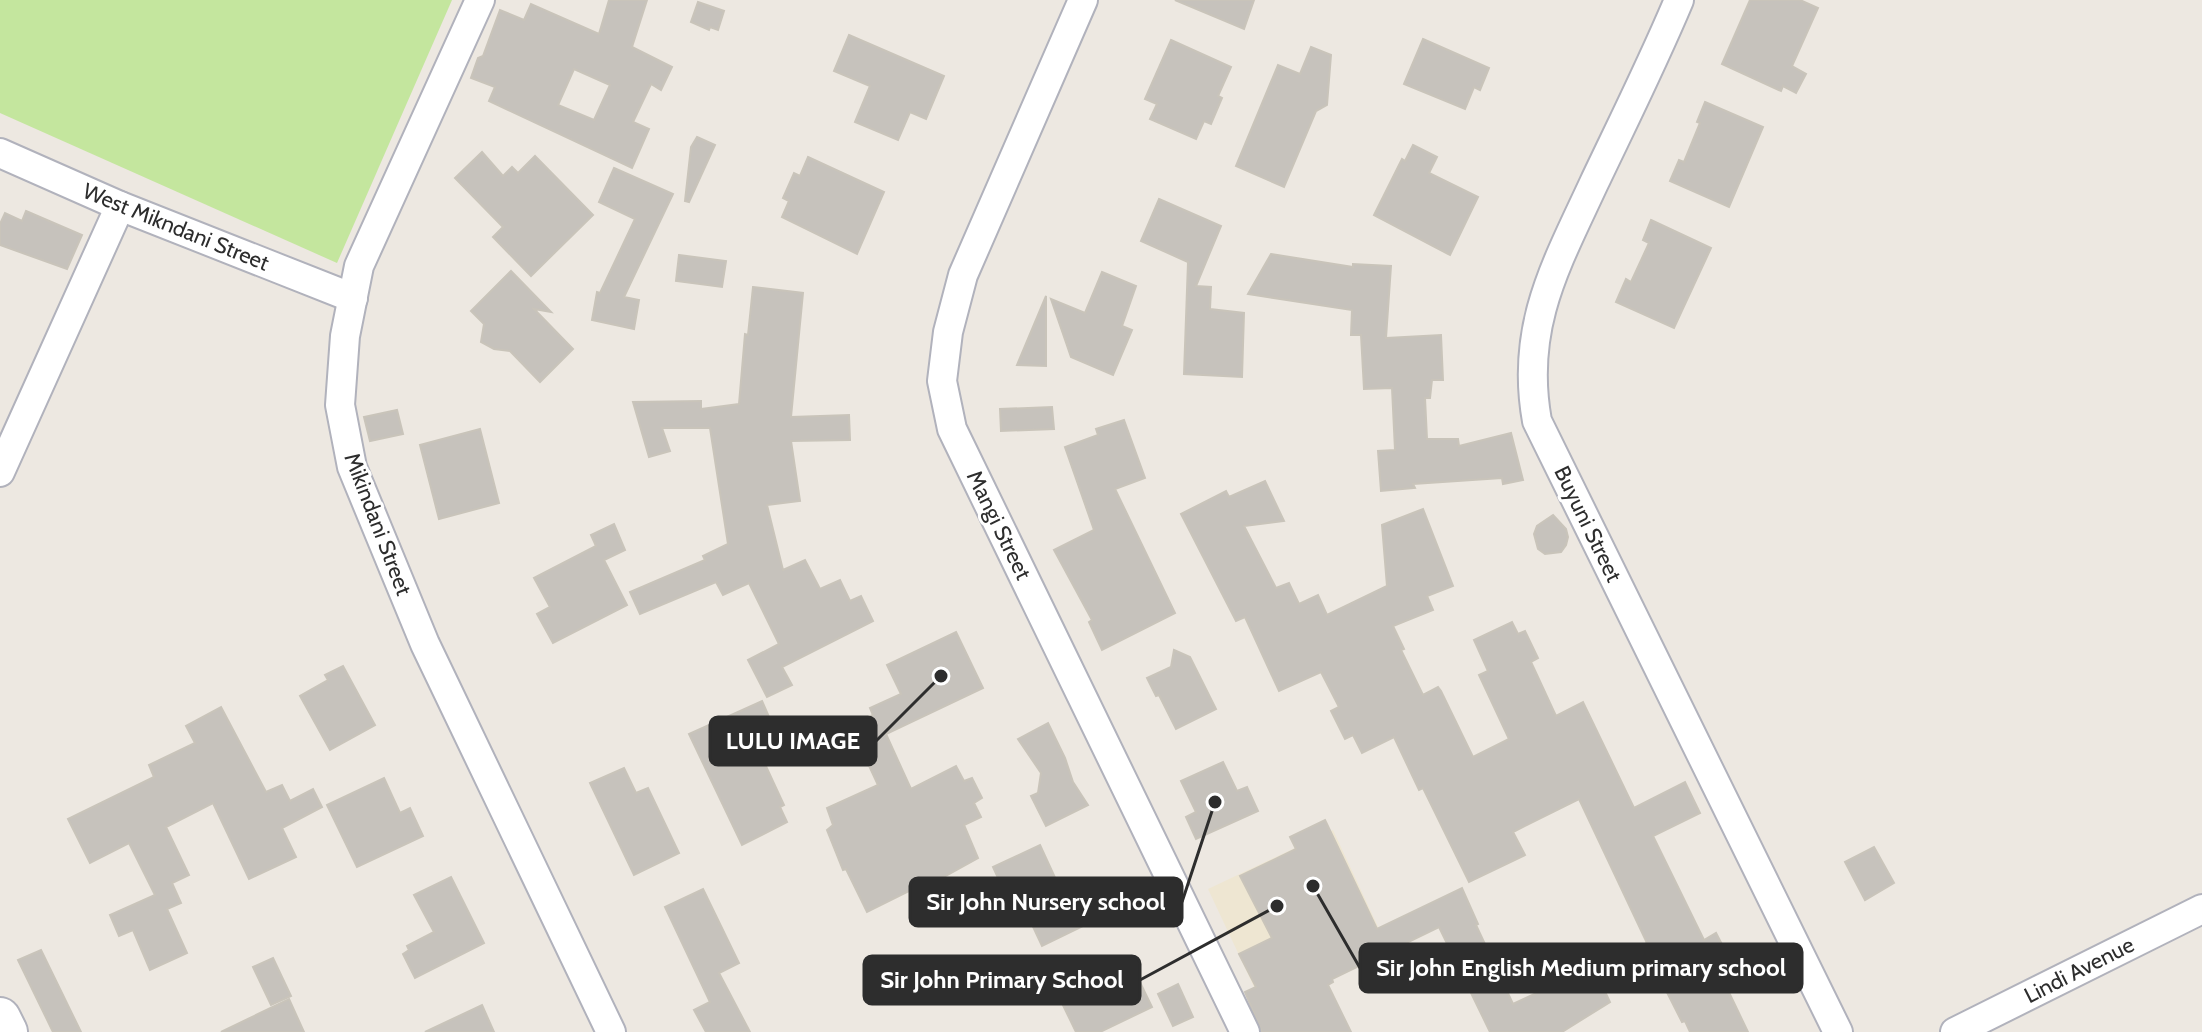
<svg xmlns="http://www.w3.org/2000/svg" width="2202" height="1032" viewBox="0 0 2202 1032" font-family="Cabin,sans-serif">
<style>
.education{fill:#eee6d2}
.pitch{fill:#c4e69e}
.building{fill:#c6c2bc;stroke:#c9c4ba;stroke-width:2;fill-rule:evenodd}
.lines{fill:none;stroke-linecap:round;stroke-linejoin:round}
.minor-casing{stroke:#b1b2bc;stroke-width:32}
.secondary-casing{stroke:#b1b2bc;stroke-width:44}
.minor{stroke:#fff;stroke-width:28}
.secondary{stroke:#fff;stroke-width:40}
.labels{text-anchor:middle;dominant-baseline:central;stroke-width:6;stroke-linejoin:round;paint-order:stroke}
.street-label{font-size:22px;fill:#2d2d2d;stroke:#fff}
.leader{fill:none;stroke:#2d2d2d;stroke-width:3}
.callout-dot{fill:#2d2d2d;stroke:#fff;stroke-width:3}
.callout{fill:#2d2d2d;stroke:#2d2d2d;stroke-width:3}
.callout-label{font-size:24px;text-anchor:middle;font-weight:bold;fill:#fff}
</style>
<rect width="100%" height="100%" fill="#ede8e1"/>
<!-- education -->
<path class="education" d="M1333,830L1379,929L1254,987L1208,889Z"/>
<!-- pitch -->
<path class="pitch" d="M0,0H452L337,263L0,113Z"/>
<!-- building -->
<g class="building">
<path d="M609,0H647L632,47L672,67L661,90L651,84L633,122L649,129L632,168L489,101L495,87L471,78L478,58L483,56L500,10L524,20L531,4L599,34ZM574,69L610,85L594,120L558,105Z"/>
<path d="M1175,0H1254L1244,29Z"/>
<path d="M1750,0H1800L1818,8L1792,66L1806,74L1796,93L1783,86L1781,91L1722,64Z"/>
<path d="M698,2L724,11L718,30L710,27L709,30L691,22Z"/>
<path d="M849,35L944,76L926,119L910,112L898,140L855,122L870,86L834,71Z"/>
<path d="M1423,39L1489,68L1480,90L1474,87L1465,109L1404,84Z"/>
<path d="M1171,40L1231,67L1218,96L1222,98L1211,124L1204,121L1196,139L1150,119L1157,104L1145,99Z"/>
<path d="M1311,47L1331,55L1327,105L1316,111L1284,187L1236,166L1278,65L1300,74Z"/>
<path d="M1705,102L1763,127L1729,207L1670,181L1679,160L1684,162L1700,123L1697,122Z"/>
<path d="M697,137L715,145L689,202L685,201L691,147Z"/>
<path d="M1413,145L1437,157L1429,173L1478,197L1450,255L1374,215L1402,159L1405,161Z"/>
<path d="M482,152L503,176L512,167L518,173L535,156L593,215L531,276L493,237L503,227L455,178Z"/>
<path d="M808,157L884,192L857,254L782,217L789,201L783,198L794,173L800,176Z"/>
<path d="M614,168L673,194L624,297L639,300L634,329L592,320L597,292L600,293L635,219L599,202Z"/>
<path d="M1159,199L1221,226L1196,286L1211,287L1210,309L1244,313L1242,377L1184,374L1188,262L1141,241Z"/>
<path d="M26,211L82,235L67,269L0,245V224L5,213L22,221Z"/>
<path d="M1651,220L1711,248L1674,328L1616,302L1626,279L1631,282L1649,243L1643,240Z"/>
<path d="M1271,254L1353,267V264L1391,266L1386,338L1441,335L1443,380H1432L1430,398H1425L1427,439H1458L1459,446L1511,433L1523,480L1503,484L1502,478L1413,484L1415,488L1381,491L1378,451L1395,450L1392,388L1364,389L1361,335H1351L1352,310L1248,294Z"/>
<path d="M679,255L726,261L722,287L676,281Z"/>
<path d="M511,271L551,312L534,309L573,349L540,382L510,351L494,349L481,342L484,324L471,311Z"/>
<path d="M1102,272L1136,286L1122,326L1132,330L1113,375L1071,357L1051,299L1085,313Z"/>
<path d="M753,287L803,293L791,417L849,415L850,440L791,441L800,501L767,505L783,570L805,560L820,589L840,580L850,601L861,596L873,621L782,667L792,685L767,697L748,660L779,644L749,583L723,595L716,582L640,614L630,592L705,560L703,556L728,544L710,428H662L670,451L649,457L633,402L701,401V409L739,404L745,334L748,335Z"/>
<path d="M1046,296V366L1017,365Z"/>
<path d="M1052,407L1054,429L1001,431L1000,409Z"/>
<path d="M397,410L403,434L370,441L364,417Z"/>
<path d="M1124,420L1145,478L1115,489L1175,613L1102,650L1089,622L1092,620L1054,550L1094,530L1065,447L1098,435L1096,429Z"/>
<path d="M480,429L499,503L439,519L420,445Z"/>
<path d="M1265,481L1284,521L1244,526L1276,588L1289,583L1299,604L1318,595L1327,615L1387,586L1382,525L1423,509L1453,586L1427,596L1433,610L1393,626L1404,649L1401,650L1423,695L1438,687L1441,691L1473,757L1509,739L1479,675L1488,671L1474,640L1512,622L1518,634L1525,631L1538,658L1531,662L1556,716L1583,702L1634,808L1685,782L1700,813L1653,836L1704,940L1716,933L1739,977L1725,984L1748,1032H1690L1685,1021L1682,1022L1643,945L1647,943L1579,799L1513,832L1525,855L1469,882L1423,788L1419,790L1394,737L1362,753L1353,735L1345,739L1331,711L1339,707L1321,672L1279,691L1245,617L1236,621L1181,514L1226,491L1229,497Z"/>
<path d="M1553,515L1566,529L1568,537L1566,545L1561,552L1545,554L1538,549L1534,534L1537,526Z"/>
<path d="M614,524L625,550L604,560L627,605L553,643L537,614L550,607L534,578L596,546L591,535Z"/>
<path d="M956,632L983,688L886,734L911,789L956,766L964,781L972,778L982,798L974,803L981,817L964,825L978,858L933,883L931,880L867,912L846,869L843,870L827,830L833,825L827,808L878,785L850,725L873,715L870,708L901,694L887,665Z"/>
<path d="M1174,650L1190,657L1216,709L1176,729L1159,695L1156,696L1147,678L1171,667Z"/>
<path d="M343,666L375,725L330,750L300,696L328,680L325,675Z"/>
<path d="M762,701L773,726L752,736L784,805L780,807L787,822L742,845L689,734Z"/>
<path d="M221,707L266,792L282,785L290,801L313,789L322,807L282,828L296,857L249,879L213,803L166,827L189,875L172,883L181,903L167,909L187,953L150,970L133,930L119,936L110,915L155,895L129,843L90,863L68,819L154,777L149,765L195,743L186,726Z"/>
<path d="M1048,723L1065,758L1073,782L1088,805L1046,826L1031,796L1038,793L1041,773L1018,739Z"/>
<path d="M1223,762L1237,791L1247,787L1258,811L1196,839L1186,817L1196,812L1181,781Z"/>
<path d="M624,768L636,793L648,788L679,853L634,875L590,783Z"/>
<path d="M384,778L400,813L410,808L423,836L357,867L327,805Z"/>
<path d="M1325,820L1377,929L1462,888L1478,924L1476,925L1513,1004L1593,966L1610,1002L1562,1032H1490L1439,927L1332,979L1333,982L1328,985L1351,1032H1262L1245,992L1256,987L1239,954L1272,938L1240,876L1296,849L1290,837Z"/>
<path d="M1040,845L1068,906L1076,902L1087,924L1042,946L1013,884L1003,889L993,867Z"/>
<path d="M1874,847L1894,883L1865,900L1845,862Z"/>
<path d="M451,877L484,943L415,978L403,954L409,950L407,946L434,932L414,895Z"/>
<path d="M703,889L739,963L719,973L750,1032H706L694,1010L710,1002L665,907Z"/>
<path d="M41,950L81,1032H53L18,960Z"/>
<path d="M273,958L291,996L271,1005L253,967Z"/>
<path d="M1123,967L1129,979L1137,976L1152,1007L1100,1032H1076L1059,997Z"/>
<path d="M1178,984L1193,1017L1173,1026L1158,994Z"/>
<path d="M289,999L304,1032H221Z"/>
<path d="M482,1005L494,1032H425Z"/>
</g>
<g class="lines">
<defs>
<g id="minor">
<path d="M480,0L359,266L345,336L340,405L352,467L425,644L611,1032"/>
<path d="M1083,0L963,275L948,332L942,381L952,429L1245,1032"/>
<path d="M1679,0C1653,62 1623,122 1594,183C1556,265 1520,327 1537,421L1838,1032"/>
<path d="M0,153L120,206L353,298"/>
<path d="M0,472L120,206"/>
<path d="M1955,1032L2202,909"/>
</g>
<path id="secondary" d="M0,1018L7,1032"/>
</defs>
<!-- minor casing -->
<use href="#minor" class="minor-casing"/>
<!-- secondary casing -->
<use href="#secondary" class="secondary-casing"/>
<!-- minor -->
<use href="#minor" class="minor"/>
<!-- secondary -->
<use href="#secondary" class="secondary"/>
</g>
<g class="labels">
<!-- street labels -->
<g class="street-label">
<text transform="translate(176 227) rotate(22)">West Mikndani Street</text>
<text transform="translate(378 524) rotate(69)">Mikindani Street</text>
<text transform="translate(1588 524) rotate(64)">Buyuni Street</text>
<text transform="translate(999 525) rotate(64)">Mangi Street</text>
<text transform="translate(2079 970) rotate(-27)">Lindi Avenue</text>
</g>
</g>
<!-- callouts -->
<path class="leader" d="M941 676L876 741M1215 802L1182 902M1313 886L1360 968M1277 906L1140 980"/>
<g class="callout-dot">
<circle cx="941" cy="676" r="8"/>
<circle cx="1215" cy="802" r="8"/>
<circle cx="1313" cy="886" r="8"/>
<circle cx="1277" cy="906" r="8"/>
</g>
<g class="callout">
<rect x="710" y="717" width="166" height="48" rx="8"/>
<rect x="910" y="878" width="272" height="48" rx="8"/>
<rect x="1360" y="944" width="442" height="48" rx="8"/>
<rect x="864" y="956" width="276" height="48" rx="8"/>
</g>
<g class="callout-label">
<text x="793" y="749">LULU IMAGE</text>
<text x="1046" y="910">Sir John Nursery school</text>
<text x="1581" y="976">Sir John English Medium primary school</text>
<text x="1002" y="988">Sir John Primary School</text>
</g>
</svg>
